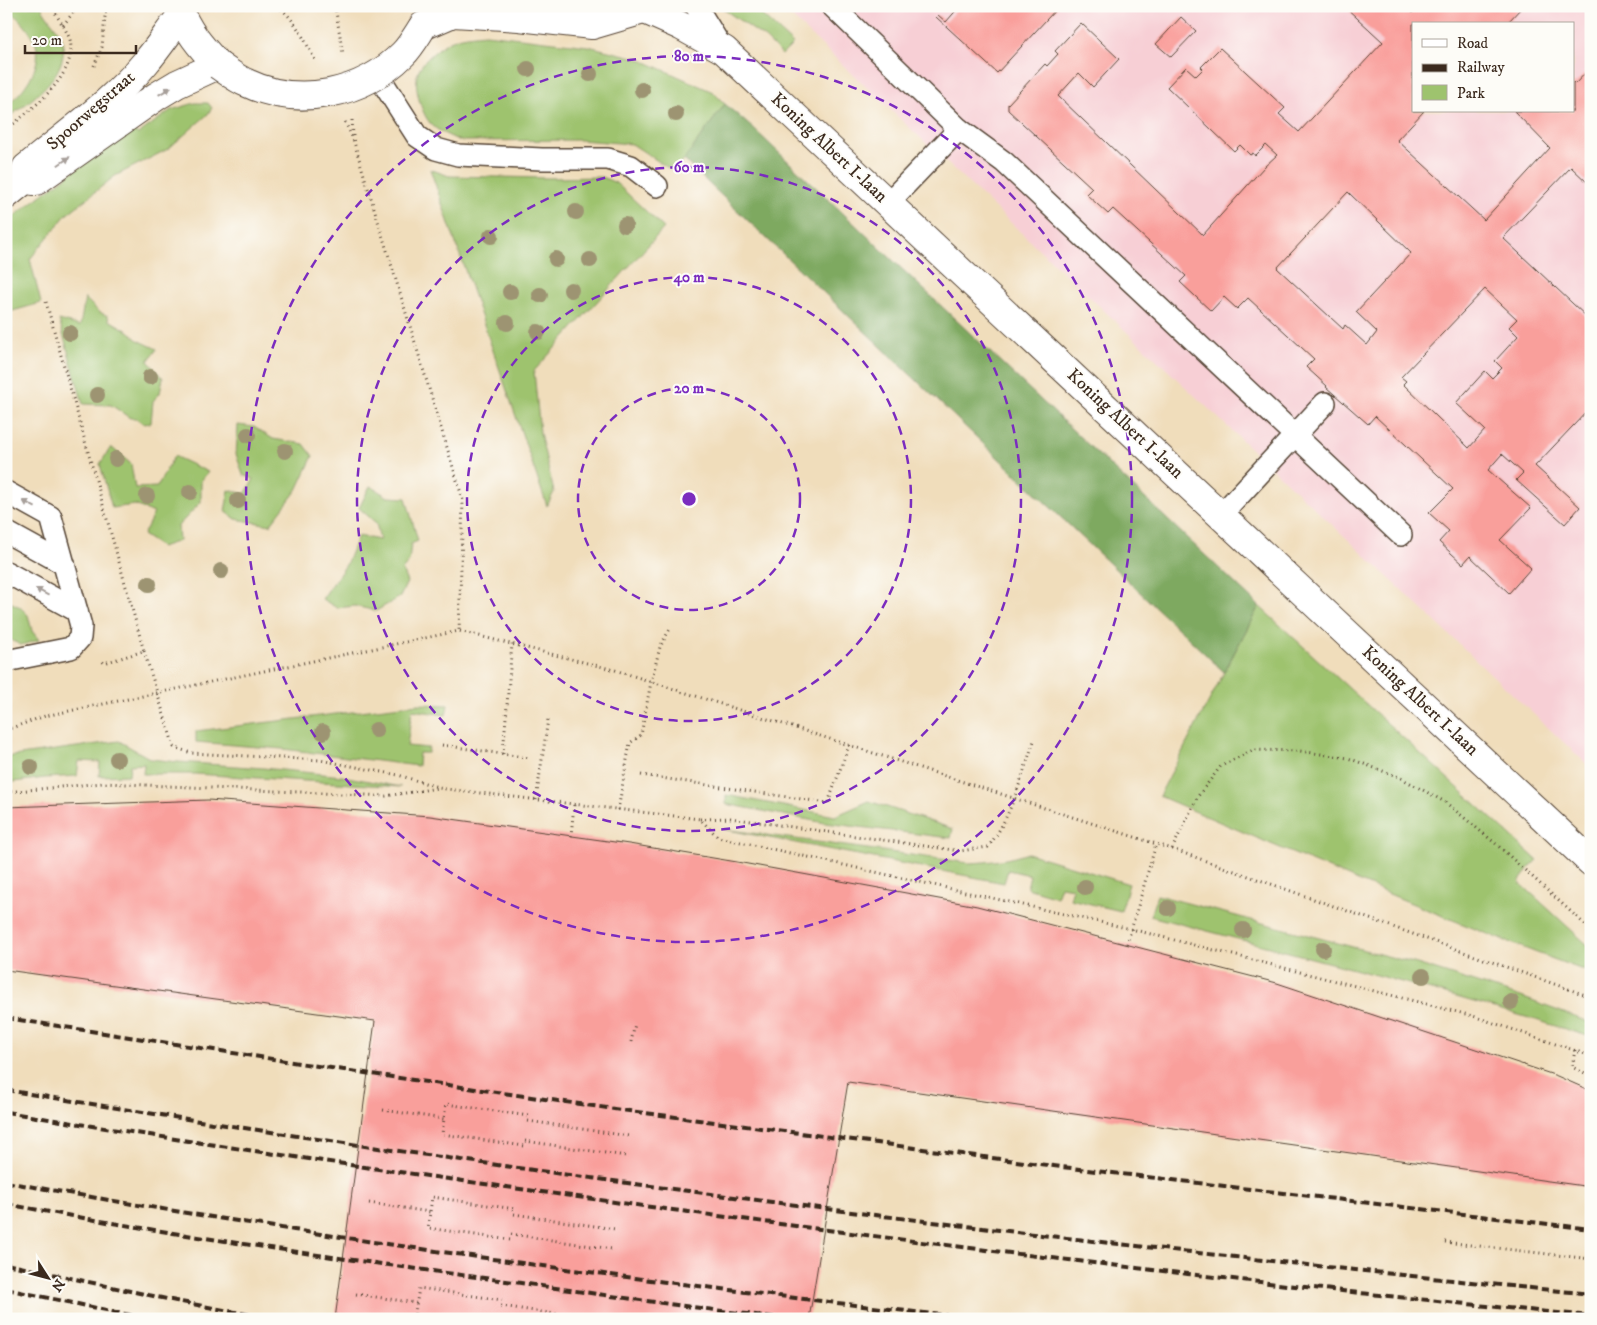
<svg xmlns="http://www.w3.org/2000/svg" width="1597" height="1325" viewBox="0 0 1597 1325" font-family="'IM FELL DW Pica',serif">
<style>
.built{fill:#f7cfd5;fill-rule:evenodd}
.green{fill:#9ec36e;stroke:#6c7646}
.forest{fill:#7ea961;stroke:#5c6a40}
.building{fill:#f99f9b;fill-rule:evenodd}
.lines{fill:none;stroke-linecap:round;stroke-linejoin:round}
.service-casing{stroke:#564536;stroke-width:24}
.tertiary-casing{stroke:#564536;stroke-width:30}
.secondary-casing{stroke:#564536;stroke-width:30}
.path{stroke:#564536;stroke-width:3;stroke-dasharray:1 4;stroke-linecap:butt}
.service{stroke:#fff;stroke-width:21}
.tertiary{stroke:#fff;stroke-width:28}
.secondary{stroke:#fff;stroke-width:28}
.rail{stroke:#3b2a1e;stroke-width:4;stroke-dasharray:8 4;stroke-linecap:butt}
.secondary-bridge-casing{stroke:#564536;stroke-width:30;stroke-linecap:butt}
.secondary-bridge{stroke:#fff;stroke-width:28}
.tree{fill:#9d9472}
.oneway{fill:#a79f9a}
.ring{fill:none;stroke:#7b2cbf;stroke-width:2.5;stroke-dasharray:9 6}
.labels{text-anchor:middle;dominant-baseline:central;stroke-width:4;stroke-linejoin:round;paint-order:stroke}
.street-label{font-size:18px;fill:#3b2a1e;stroke:#fdfcf7}
.centre{fill:#7b2cbf;stroke:#fdfcf7;stroke-width:2.5}
.ring-label{font-size:15px;text-anchor:middle;font-weight:bold;fill:#7b2cbf;stroke:#fdfcf7;stroke-width:4;stroke-linejoin:round;paint-order:stroke}
</style>
<rect width="100%" height="100%" fill="#fdfcf7"/>
<filter id="ink" filterUnits="userSpaceOnUse"><feTurbulence type="fractalNoise" baseFrequency=".02" numOctaves="2"/><feDisplacementMap in="SourceGraphic" scale="10" xChannelSelector="R" yChannelSelector="G"/><feConvolveMatrix kernelMatrix="1 2 1 2 8 2 1 2 1" color-interpolation-filters="sRGB"/></filter>
<filter id="wash" filterUnits="userSpaceOnUse"><feTurbulence type="fractalNoise" baseFrequency=".0096" numOctaves="4" result="noise"/><feDisplacementMap in="SourceGraphic" scale="20" xChannelSelector="R" yChannelSelector="G"/><feGaussianBlur stdDeviation="1.12" result="paint"/><feColorMatrix in="noise" values="0 0 0 0 0 0 0 0 0 0 0 0 0 0 0 0 0 1.4 0 .05"/><feComposite in="paint" operator="in"/></filter>
<g filter="url(#wash)">
<rect width="100%" height="100%" fill="#f0ddbb"/>
<!-- built -->
<path class="built" d="M780,6H1591V768ZM1413,24H1573V111H1413Z"/>
<!-- green -->
<g class="green">
<path d="M6,6H41C46,17 61,31 63,42C69,76 29,102 6,119V105C23,94 43,66 36,45C31,30 18,17 6,8Z"/>
<path d="M719,6H752L793,44L782,55L765,38Z"/>
<path d="M486,34L588,46L637,58L713,92L725,104L684,160L673,171L632,144L580,140L460,141C450,136 438,132 430,123C421,112 413,86 418,72C421,62 440,47 448,42C459,36 474,35 486,34Z"/>
<path d="M195,103H208L212,108L207,115L168,149L115,176L66,215L30,259L41,303L9,312L6,302V222L131,128L138,134L171,110Z"/>
<path d="M430,169L449,176L547,178L602,177L616,183L664,228L534,371L540,433L554,492L547,506Z"/>
<path d="M85,298L99,312L108,316L109,320L130,332L136,339L157,349L148,361L163,378L160,393L153,401L151,423L144,424L136,418H130L111,405L83,404L59,320L80,326Z"/>
<path d="M238,425L254,427L273,439L304,444L313,456L297,490L270,525L236,519L225,511L229,490L245,494L254,479L243,475L236,454Z"/>
<path d="M111,447L131,464L135,488L157,487L174,456L208,472L201,481V502L178,526L179,541L161,547L143,535L154,513L135,505L112,508L100,464Z"/>
<path d="M370,486L388,497L406,498L418,541L411,544L409,562L402,570L407,582L400,597L376,611L355,606L337,608L322,599L346,565L358,536L380,540L376,523L359,508Z"/>
<path d="M6,600L20,607L28,615L32,631L39,640L21,645L6,638Z"/>
<path d="M1259,606L1537,860L1530,867L1519,882L1591,948V973C1444,920 1302,857 1159,796Z"/>
<path d="M418,704L448,705L446,715L412,710L407,746L429,748L428,753H419L418,766L283,749L196,742V731Z"/>
<path d="M119,741L151,759L178,762L263,768L342,776L401,787L195,774H143L144,764L130,765L129,775L99,776L100,762L79,761L77,776L45,778L6,783V757Z"/>
<path d="M726,795L835,816L869,801L953,829L951,838L825,823L726,804Z"/>
<path d="M723,829L969,863C990,862 1008,860 1028,853L1129,884L1121,911L1070,899L1073,888L1061,886L1057,897L1027,888L1030,875L1008,870L1004,883Z"/>
<path d="M1157,895L1417,964L1521,997L1591,1023V1037C1446,991 1298,955 1150,916Z"/>
</g>
<!-- forest -->
<path class="forest" d="M725,104L756,131L1259,606L1224,672L684,160Z"/>
<g id="blocks">
<!-- building -->
<g class="building">
<path d="M960,6H1059L997,73L936,17L938,15L946,22Z"/>
<path d="M1344,6H1405L1412,13L1419,6H1523L1508,22L1510,24H1413V111H1424L1397,140L1484,220L1550,148L1514,111H1573V82L1575,84L1591,67V182L1589,184L1571,167L1503,238L1589,319L1591,318V407L1535,466L1580,507L1565,524L1516,480L1523,473L1502,454L1488,470L1531,508L1500,540L1531,568L1509,593L1470,556L1463,564L1439,542L1449,531L1429,513L1453,489L1375,416L1368,424L1326,387L1327,386L1306,367L1314,359L1248,298L1237,309L1224,297L1211,311L1180,282L1186,276L1113,209L1108,214L1086,194L1092,188L1008,110V104L1045,64L1047,66L1058,54L1055,51L1081,23L1119,59L1093,87L1079,73L1058,96L1203,235L1264,167L1277,155L1266,145L1255,156L1253,153L1250,155L1240,145L1234,151L1167,87L1186,67L1196,76L1203,69L1201,67L1220,48L1285,108L1279,114L1299,132L1383,42ZM1348,192L1411,253L1356,312L1377,332L1367,345L1345,325L1343,329L1277,268ZM1485,289L1517,319L1509,327L1518,336L1495,361L1502,368L1492,378L1485,371L1456,403L1485,430L1469,448L1403,384L1406,381L1401,377Z"/>
<path d="M1181,17L1196,31L1171,57L1156,44Z"/>
<path d="M208,800L430,816L629,844L737,862L977,906L1277,983L1557,1076L1591,1091V1187L848,1082L809,1319H335L375,1021L6,970V807Z"/>
</g>
</g>
</g>
<g filter="url(#ink)">
<use href="#blocks" fill-opacity="0" stroke="#564536" stroke-width="1"/>
<g class="lines">
<defs>
<g id="service">
<path d="M696,6L723,50"/>
<path d="M832,6L959,129L888,203"/>
<path d="M378,75L417,136L436,149L458,155L542,159H608L631,166L657,186"/>
<path d="M959,129L1004,162L1401,535"/>
<path d="M6,492L51,517L81,626L80,638L71,648L6,661"/>
<path d="M1221,515L1325,403"/>
<path d="M6,532L64,564"/>
<path d="M6,572L77,611"/>
</g>
<g id="tertiary">
<path d="M33,181H36L157,96L177,84L218,65"/>
<path d="M6,195L22,182L26,168C65,135 114,101 146,62C159,47 169,31 181,16"/>
</g>
<g id="secondary">
<path d="M178,6C186,30 201,47 218,65"/>
<path d="M636,6L681,26L724,50L1591,862"/>
<path d="M423,26L453,13L519,17L592,25L643,10"/>
</g>
</defs>
<!-- service casing -->
<use href="#service" class="service-casing"/>
<!-- tertiary casing -->
<use href="#tertiary" class="tertiary-casing"/>
<!-- secondary casing -->
<use href="#secondary" class="secondary-casing"/>
<!-- path -->
<g class="path">
<path d="M277,6C295,18 305,41 315,60"/>
<path d="M335,6L343,54"/>
<path d="M63,25L79,6"/>
<path d="M94,66L102,47L106,6"/>
<path d="M352,120L353,136"/>
<path d="M345,122L353,139L463,500L459,631"/>
<path d="M6,130C30,110 78,76 70,40C66,28 57,18 52,6"/>
<path d="M46,302L144,651L104,663L100,659"/>
<path d="M144,651L174,747L191,753L320,760L398,775L438,787"/>
<path d="M6,730L45,716L459,631L615,670L1172,849L1591,997"/>
<path d="M442,745L530,758"/>
<path d="M503,754L512,644"/>
<path d="M641,775L828,803L849,745"/>
<path d="M6,792L103,783L386,796L438,788L700,819L718,837L1131,929L1473,1016L1591,1056"/>
<path d="M536,800L548,719"/>
<path d="M618,810L630,743L641,735L651,682L660,647L671,627"/>
<path d="M700,819L730,818L960,851L988,847C1012,816 1021,777 1034,741"/>
<path d="M571,836L574,805"/>
<path d="M1172,849L1198,796L1221,766L1253,750L1300,751L1348,758L1399,777L1445,802L1495,843L1591,930"/>
<path d="M1127,944L1156,844"/>
<path d="M631,1042L635,1024"/>
<path d="M1575,1050L1572,1067L1591,1076"/>
<path d="M383,1110L444,1119"/>
<path d="M528,1121L629,1136"/>
<path d="M525,1141L626,1156"/>
<path d="M524,1146L442,1134L446,1104L529,1116"/>
<path d="M369,1203L430,1212"/>
<path d="M514,1214L615,1229"/>
<path d="M511,1234L612,1249"/>
<path d="M510,1240L428,1228L432,1197L515,1209"/>
<path d="M1445,1242L1591,1259"/>
<path d="M356,1294L416,1303"/>
<path d="M501,1306L589,1319"/>
<path d="M414,1319L419,1288L502,1300"/>
</g>
<!-- service -->
<use href="#service" class="service"/>
<!-- tertiary -->
<use href="#tertiary" class="tertiary"/>
<!-- secondary -->
<use href="#secondary" class="secondary"/>
<!-- rail -->
<g class="rail">
<path d="M6,1018L344,1070L614,1109L1062,1167L1591,1229"/>
<path d="M6,1090C532,1177 1061,1242 1591,1294"/>
<path d="M6,1112C223,1148 440,1178 658,1208C968,1249 1279,1287 1591,1316"/>
<path d="M6,1182C328,1240 653,1283 978,1319"/>
<path d="M6,1204C177,1236 349,1260 521,1283C611,1296 700,1309 790,1319"/>
<path d="M6,1264L176,1301L273,1319"/>
<path d="M6,1289L149,1319"/>
</g>
<defs>
<path id="secondary-bridge" d="M218,65C227,71 237,79 247,83C299,108 363,94 403,54C411,46 417,35 423,26"/>
</defs>
<!-- secondary-bridge casing -->
<use href="#secondary-bridge" class="secondary-bridge-casing"/>
<!-- secondary-bridge -->
<use href="#secondary-bridge" class="secondary-bridge"/>
</g>
<!-- trees -->
<g class="tree">
<circle cx="528" cy="69" r="8"/>
<circle cx="590" cy="74" r="8"/>
<circle cx="642" cy="90" r="8"/>
<circle cx="676" cy="114" r="8"/>
<circle cx="576" cy="212" r="8"/>
<circle cx="625" cy="225" r="8"/>
<circle cx="491" cy="236" r="8"/>
<circle cx="556" cy="259" r="8"/>
<circle cx="590" cy="260" r="8"/>
<circle cx="571" cy="290" r="8"/>
<circle cx="510" cy="292" r="8"/>
<circle cx="540" cy="295" r="8"/>
<circle cx="507" cy="323" r="8"/>
<circle cx="538" cy="332" r="8"/>
<circle cx="70" cy="333" r="8"/>
<circle cx="150" cy="377" r="8"/>
<circle cx="97" cy="395" r="8"/>
<circle cx="248" cy="435" r="8"/>
<circle cx="285" cy="451" r="8"/>
<circle cx="116" cy="459" r="8"/>
<circle cx="190" cy="492" r="8"/>
<circle cx="147" cy="496" r="8"/>
<circle cx="238" cy="501" r="8"/>
<circle cx="221" cy="571" r="8"/>
<circle cx="149" cy="584" r="8"/>
<circle cx="376" cy="730" r="8"/>
<circle cx="323" cy="732" r="8"/>
<circle cx="117" cy="759" r="8"/>
<circle cx="31" cy="767" r="8"/>
<circle cx="1085" cy="887" r="8"/>
<circle cx="1168" cy="908" r="8"/>
<circle cx="1243" cy="930" r="8"/>
<circle cx="1323" cy="949" r="8"/>
<circle cx="1423" cy="976" r="8"/>
<circle cx="1511" cy="1002" r="8"/>
</g>
<!-- one-way arrows -->
<defs><path id="oneway-solid" d="M-6-.8H1V-3.2L6.5 0L1 3.2V.8H-6Z" transform="scale(1.25)"/></defs>
<g class="oneway">
<use href="#oneway-solid" transform="translate(165 91) rotate(-31)"/>
<use href="#oneway-solid" transform="translate(64 161) rotate(-35)"/>
<use href="#oneway-solid" transform="translate(29 504) rotate(-151)"/>
<use href="#oneway-solid" transform="translate(42 592) rotate(-151)"/>
</g>
</g>
<!-- distance rings -->
<g class="ring">
<circle cx="689" cy="499" r="111"/>
<circle cx="689" cy="499" r="222"/>
<circle cx="689" cy="499" r="332"/>
<circle cx="689" cy="499" r="443"/>
</g>
<g class="labels">
<!-- street labels -->
<g class="street-label">
<text transform="translate(91 111) rotate(-41)">Spoorwegstraat</text>
<text transform="translate(829 148) rotate(43)">Koning Albert I-laan</text>
<text transform="translate(1125 424) rotate(43)">Koning Albert I-laan</text>
<text transform="translate(1420 701) rotate(43)">Koning Albert I-laan</text>
</g>
</g>
<circle cx="689" cy="499" r="8" class="centre"/>
<g class="ring-label">
<text x="689" y="61">80 m</text>
<text x="689" y="172">60 m</text>
<text x="689" y="282">40 m</text>
<text x="689" y="393">20 m</text>
</g>
<!-- margin -->
<rect width="1597" height="1325" fill="none" stroke="#fdfcf7" stroke-width="25"/>
<!-- legend -->
<rect x="1412" y="22" width="162" height="90" fill="#fdfcf7" stroke="#afa8a0"/>
<rect x="1422" y="39" width="25" height="8" fill="#ffffff" stroke="#afa8a0"/>
<text x="1457" y="48" font-size="15" fill="#3b2a1e">Road</text>
<rect x="1422" y="64" width="25" height="8" fill="#3b2a1e" stroke="#afa8a0"/>
<text x="1457" y="72" font-size="15" fill="#3b2a1e">Railway</text>
<rect x="1422" y="85" width="25" height="15" fill="#9ec36e" stroke="#afa8a0"/>
<text x="1457" y="98" font-size="15" fill="#3b2a1e">Park</text>
<!-- north arrow -->
<g transform="translate(48 1278) rotate(126)" stroke="#fdfcf7" stroke-width="4" paint-order="stroke">
<path d="M0-4L9 19L0 12L-9 19Z" fill="#3b2a1e"/>
<text y="-8" font-size="14" font-weight="bold" text-anchor="middle" fill="#3b2a1e">N</text>
</g>
<!-- scale -->
<path d="M25 45v8h111v-8" fill="none" stroke="#3b2a1e" stroke-width="2.5"/>
<text x="32" y="45" font-size="15" fill="#3b2a1e" stroke="#fdfcf7" stroke-width="4" paint-order="stroke">20 m</text>
</svg>
